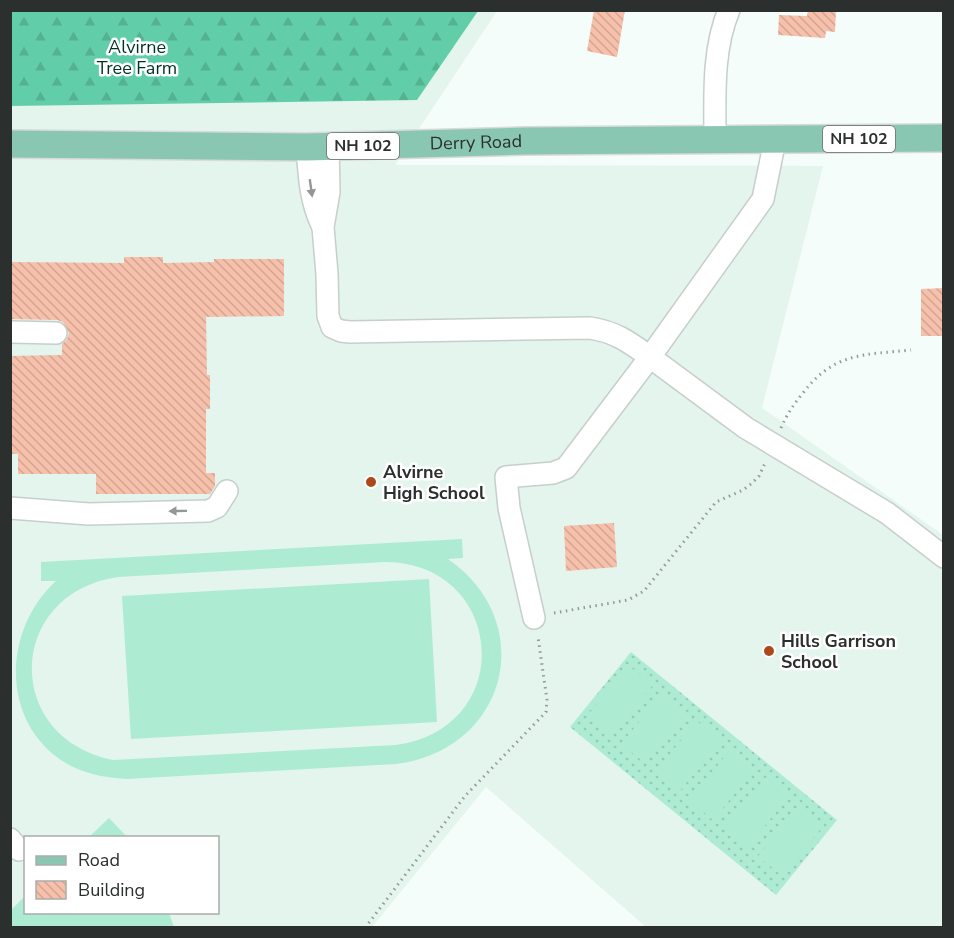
<svg xmlns="http://www.w3.org/2000/svg" width="954" height="938" viewBox="0 0 954 938" font-family="'Nunito Sans',sans-serif">
<style>
.built{fill:#e3f5ed;fill-rule:evenodd}
.grass{fill:url(#grass-dots)}
.forest{fill:url(#forest-firs)}
.pitch{fill:#adecd3;fill-rule:evenodd}
.building{fill:url(#building-back-hatch)}
.lines{fill:none;stroke-linecap:round;stroke-linejoin:round}
.minor-casing{stroke:#c6cfcb;stroke-width:24}
.major-casing{stroke:#d9dad9;stroke-width:30}
.path{stroke:#939a97;stroke-width:3;stroke-dasharray:1.5 4.5;stroke-linecap:butt}
.minor{stroke:#fff;stroke-width:21}
.major{stroke:#8ac7b3;stroke-width:27}
.oneway{fill:#959796}
.poi-dot{fill:#ae481b;stroke:#fff;stroke-width:2}
.labels{text-anchor:middle;dominant-baseline:central;stroke-width:5;stroke-linejoin:round;paint-order:stroke}
.shield{fill:#fff;stroke:#6b6d6c;stroke-width:1.5}
.shield-label{font-size:16px;font-weight:bold;fill:#2b2f2d}
.park-label{font-size:18px;fill:#003224;stroke:#fff}
.street-label{font-size:18px;fill:#2b2f2d;stroke:#fff}
.poi-label{font-size:18px;font-weight:bold;fill:#2b2f2d;stroke:#fff;text-anchor:start}
</style>
<defs>
<pattern id="grass-dots" width="8" height="8" patternUnits="userSpaceOnUse" patternTransform="scale(1.5)"><rect width="8" height="8" fill="#adecd3"/><path d="M2 2h.1M6 6h.1" fill="none" stroke="#95cbb5" stroke-width="1.8" stroke-linecap="round"/></pattern>
<pattern id="forest-firs" width="22" height="20" patternUnits="userSpaceOnUse" patternTransform="scale(1.5)"><rect width="22" height="20" fill="#61cea9"/><path d="M5 1l3.5 6h-7zM16 11l3.5 6h-7z" fill="#54b192"/></pattern>
<pattern id="building-back-hatch" width="6" height="6" patternUnits="userSpaceOnUse" patternTransform="scale(1.5)"><rect width="6" height="6" fill="#f6c0ab"/><path d="M-1 5l2 2M0 0l6 6M5-1l2 2" fill="none" stroke="#d3a593"/></pattern>
</defs>
<rect width="100%" height="100%" fill="#f4fdf9"/>
<!-- built -->
<path class="built" d="M10,11H497L395,165L823,166L762,408L943,535V927H646L486,787L372,927H11ZM26,838H218V912H26Z"/>
<!-- grass -->
<path class="grass" d="M631,652L837,820L776,895L570,727Z"/>
<!-- forest -->
<path class="forest" d="M10,11L11,10L478,11L417,100L11,106Z"/>
<!-- pitch -->
<g class="pitch">
<path d="M462,539L463,558L448,559C540,623 507,750 396,764L127,779C108,778 90,775 73,767C0,730 0,632 56,581H41V562ZM385,562C506,563 518,728 396,745L113,760C2,738 6,593 118,577Z"/>
<path d="M429,579L437,722L131,739L122,596Z"/>
<path d="M628,665L653,685L611,736L587,716Z"/>
<path d="M663,693L687,712L645,763L621,744Z"/>
<path d="M697,721L721,740L679,792L655,772Z"/>
<path d="M731,749L755,769L713,820L689,800Z"/>
<path d="M766,777L789,796L747,848L724,829Z"/>
<path d="M800,805L824,825L782,876L758,856Z"/>
<path d="M109,818L127,837H89Z"/>
<path d="M25,896L26,912L169,913L174,927H11V910Z"/>
</g>
<!-- building -->
<g class="building">
<path d="M594,10H625L617,57L587,51Z"/>
<path d="M808,10H836L835,32L826,31L825,38L778,35L779,15L807,16Z"/>
<path d="M124,257H163V263L214,262V259H284V316L206,317L207,375H210V409H206V473H215V486L210,494H96V474H18V454H10V356L62,355V344L67,339L69,333L63,322L57,320L10,319V262L124,263Z"/>
<path d="M944,288V336H921V289Z"/>
<path d="M614,523L617,567L566,571L564,526Z"/>
</g>
<g class="lines">
<defs>
<g id="minor">
<path d="M715,140C715,98 712,50 729,10"/>
<path d="M307,147C309,174 310,201 322,225"/>
<path d="M328,147L329,192L323,227L327,274L328,316L332,327L341,331L350,332L590,328C616,332 629,342 650,357L763,199L775,140"/>
<path d="M10,332L56,333"/>
<path d="M10,508L89,514L208,511L217,507L227,491"/>
<path d="M534,618L509,508L506,477L553,473L566,468L650,357L746,428L887,513L944,557"/>
<path d="M10,839L19,850"/>
</g>
<g id="major">
<path id="s1" d="M10,144L307,147L525,141L944,138"/>
</g>
</defs>
<!-- minor casing -->
<use href="#minor" class="minor-casing"/>
<!-- major casing -->
<use href="#major" class="major-casing"/>
<!-- path -->
<g class="path">
<path d="M781,428C787,414 794,404 803,393C834,352 864,355 911,350"/>
<path d="M554,613L628,600L644,591L716,502L743,490L751,484L759,476L766,461"/>
<path d="M365,928L465,796L546,712L547,700L538,637"/>
</g>
<!-- minor -->
<use href="#minor" class="minor"/>
<!-- major -->
<use href="#major" class="major"/>
</g>
<!-- one-way arrows -->
<defs><path id="oneway-solid" d="M-6-.8H1V-3.2L6.5 0L1 3.2V.8H-6Z" transform="scale(1.5)"/></defs>
<g class="oneway">
<use href="#oneway-solid" transform="translate(311 188) rotate(82)"/>
<use href="#oneway-solid" transform="translate(178 511) rotate(179)"/>
</g>
<!-- markers -->
<g class="poi-dot">
<circle cx="371" cy="482" r="6"/>
<circle cx="769" cy="651" r="6"/>
</g>
<g class="labels">
<!-- shield labels -->
<g class="shield">
<rect x="823" y="126" width="72" height="26" rx="4.5"/>
<rect x="327" y="133" width="72" height="26" rx="4.5"/>
</g>
<g class="shield-label">
<text x="859" y="139">NH 102</text>
<text x="363" y="146">NH 102</text>
</g>
<!-- park labels -->
<g class="park-label">
<text x="137" y="47">Alvirne<tspan x="137" dy="21">Tree Farm</tspan></text>
</g>
<!-- street labels -->
<g class="street-label">
<text stroke="none"><textPath href="#s1" startOffset="466">Derry Road</textPath></text>
</g>
<!-- poi labels -->
<g class="poi-label">
<text x="383" y="472">Alvirne<tspan x="383" dy="21">High School</tspan></text>
<text x="781" y="641">Hills Garrison<tspan x="781" dy="21">School</tspan></text>
</g>
</g>
<!-- border -->
<rect width="954" height="938" fill="none" stroke="#2b2f2d" stroke-width="24"/>
<!-- legend -->
<rect x="24" y="836" width="195" height="78" fill="#ffffff" stroke="#aaacab" stroke-width="1.5"/>
<rect x="36" y="856" width="30" height="9" fill="#8ac7b3" stroke="#aaacab" stroke-width="1.5"/>
<text x="78" y="866" font-size="18" fill="#2b2f2d">Road</text>
<rect x="36" y="881" width="30" height="18" fill="url(#building-back-hatch)" stroke="#aaacab" stroke-width="1.5"/>
<text x="78" y="896" font-size="18" fill="#2b2f2d">Building</text>
</svg>
